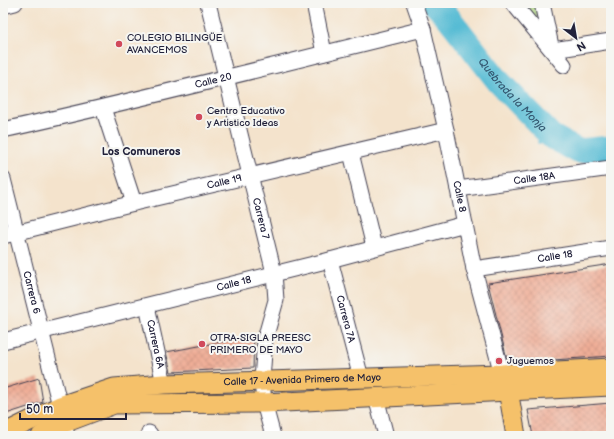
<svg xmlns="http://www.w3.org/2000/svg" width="614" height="439" viewBox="0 0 614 439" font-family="'Balsamiq Sans',sans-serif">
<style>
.park{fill:url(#park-dots);stroke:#687c5e}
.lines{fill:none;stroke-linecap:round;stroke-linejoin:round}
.stream{stroke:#56bcd4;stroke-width:4}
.river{stroke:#56bcd4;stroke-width:25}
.building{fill:url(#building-cross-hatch)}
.minor-casing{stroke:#423f51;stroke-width:17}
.major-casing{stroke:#423f51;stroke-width:21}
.minor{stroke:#fff;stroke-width:15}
.major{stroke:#f5c16b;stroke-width:19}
.poi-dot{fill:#d1495b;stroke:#f6f6f2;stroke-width:1.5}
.labels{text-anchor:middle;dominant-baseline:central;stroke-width:4;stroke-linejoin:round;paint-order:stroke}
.poi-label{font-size:10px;fill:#22223b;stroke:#f6f6f2;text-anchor:start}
.street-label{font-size:10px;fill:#22223b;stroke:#f6f6f2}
.water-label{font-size:11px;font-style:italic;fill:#345871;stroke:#f6f6f2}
.neighbourhood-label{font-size:11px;font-weight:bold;fill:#22223b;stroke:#f6f6f2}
</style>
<defs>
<pattern id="park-dots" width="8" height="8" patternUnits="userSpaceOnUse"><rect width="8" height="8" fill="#aed681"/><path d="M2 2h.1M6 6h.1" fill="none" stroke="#95b770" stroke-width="1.8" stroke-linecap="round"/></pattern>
<pattern id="building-cross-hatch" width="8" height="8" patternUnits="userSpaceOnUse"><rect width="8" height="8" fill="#efae97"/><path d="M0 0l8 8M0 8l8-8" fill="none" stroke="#cd9583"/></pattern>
</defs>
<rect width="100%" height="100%" fill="#f6f6f2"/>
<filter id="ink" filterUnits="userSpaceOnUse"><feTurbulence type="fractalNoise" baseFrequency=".025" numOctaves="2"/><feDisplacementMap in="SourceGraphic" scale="8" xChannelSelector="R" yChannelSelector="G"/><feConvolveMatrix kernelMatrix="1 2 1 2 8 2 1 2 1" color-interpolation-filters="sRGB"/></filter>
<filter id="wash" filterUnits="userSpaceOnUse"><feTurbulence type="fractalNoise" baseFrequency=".012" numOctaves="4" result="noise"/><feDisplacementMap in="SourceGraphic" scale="16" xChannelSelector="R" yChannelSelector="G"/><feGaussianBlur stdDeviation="0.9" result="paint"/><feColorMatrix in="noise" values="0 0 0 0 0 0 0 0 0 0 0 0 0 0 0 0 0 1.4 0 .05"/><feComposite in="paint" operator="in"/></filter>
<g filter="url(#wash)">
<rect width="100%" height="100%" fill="#f4e3cc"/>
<!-- park -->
<path class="park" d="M521,3H535L539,24Z"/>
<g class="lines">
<!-- stream -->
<path class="stream" d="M539,142L551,136"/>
<!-- river -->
<path class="river" id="s1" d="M434,3L448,17L499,82L551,136L578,151L611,148"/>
</g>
<g id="blocks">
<!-- building -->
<g class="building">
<path d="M611,264V356L508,363L488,283Z"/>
<path d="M254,336L253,368L171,372L166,352Z"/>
<path d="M39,378L43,402L3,415V389Z"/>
<path d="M611,403V436H533L528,410Z"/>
</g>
</g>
</g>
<g filter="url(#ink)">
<use href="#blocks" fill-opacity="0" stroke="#423f51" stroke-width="1"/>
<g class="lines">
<defs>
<g id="minor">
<path id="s2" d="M208,3L274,273L276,300L265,339L262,380L264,403L273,436"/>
<path d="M314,3L324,53"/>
<path id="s3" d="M414,3L423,29L446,130L474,269L502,374"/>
<path d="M513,3L564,65"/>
<path d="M542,3L551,46"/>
<path d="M3,6L15,3"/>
<path d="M553,50L611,41"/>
<path d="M103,108L134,203"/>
<path id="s4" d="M3,130C144,99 283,63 423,29"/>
<path d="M351,153L374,247"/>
<path id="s5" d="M3,179L60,406"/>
<path id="s6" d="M458,189L611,168"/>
<path id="s7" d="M3,236L134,203L446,130"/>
<path id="s8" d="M330,260L361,378"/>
<path id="s9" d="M474,269L611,248"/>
<path id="s10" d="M147,306L164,384"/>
<path id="s11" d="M3,341L330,260L465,224"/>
<path d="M376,397L386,436"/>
<path d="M64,423L67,436"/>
<path d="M149,433L151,436"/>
</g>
<g id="major">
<path d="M504,379L508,390L516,436"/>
<path id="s12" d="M3,434L60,406L114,388L164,384L502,374L611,368"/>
<path d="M41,436L64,423L114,404L264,403L611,386"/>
</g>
</defs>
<!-- minor casing -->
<use href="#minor" class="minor-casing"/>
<!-- major casing -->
<use href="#major" class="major-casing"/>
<!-- minor -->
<use href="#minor" class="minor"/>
<!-- major -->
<use href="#major" class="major"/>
</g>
</g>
<!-- markers -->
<g class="poi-dot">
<circle cx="119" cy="44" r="4"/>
<circle cx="199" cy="117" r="4"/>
<circle cx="202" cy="344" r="4"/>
<circle cx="499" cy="361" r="4"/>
</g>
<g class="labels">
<!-- poi labels -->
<g class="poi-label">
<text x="127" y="38">COLEGIO BILINGÜE<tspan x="127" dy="12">AVANCEMOS</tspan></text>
<text x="207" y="111">Centro Educativo<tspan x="207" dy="12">y Artistico Ideas</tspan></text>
<text x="210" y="338">OTRA-SIGLA PREESC<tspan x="210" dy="12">PRIMERO DE MAYO</tspan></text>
<text x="507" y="361">Juguemos</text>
</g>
<!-- street labels -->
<g class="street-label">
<text stroke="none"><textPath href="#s4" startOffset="216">Calle 20</textPath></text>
<text stroke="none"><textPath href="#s6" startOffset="77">Calle 18A</textPath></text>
<text stroke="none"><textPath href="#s7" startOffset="228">Calle 19</textPath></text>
<text stroke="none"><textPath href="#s3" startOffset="199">Calle 8</textPath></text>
<text stroke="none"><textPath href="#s2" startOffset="222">Carrera 7</textPath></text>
<text stroke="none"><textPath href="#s9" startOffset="82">Calle 18</textPath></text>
<text stroke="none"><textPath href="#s11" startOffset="238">Calle 18</textPath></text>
<text stroke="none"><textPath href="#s5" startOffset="117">Carrera 6</textPath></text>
<text stroke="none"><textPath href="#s8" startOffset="61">Carrera 7A</textPath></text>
<text stroke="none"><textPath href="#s10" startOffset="39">Carrera 6A</textPath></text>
<text stroke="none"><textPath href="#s12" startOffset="309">Calle 17 - Avenida Primero de Mayo</textPath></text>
</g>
<!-- water labels -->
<g class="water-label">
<text stroke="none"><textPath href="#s1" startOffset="121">Quebrada la Monja</textPath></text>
</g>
<!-- neighbourhood labels -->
<g class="neighbourhood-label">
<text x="141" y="151">Los Comuneros</text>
</g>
</g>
<!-- margin -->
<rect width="614" height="439" fill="none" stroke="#f6f6f2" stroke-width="16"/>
<!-- north arrow -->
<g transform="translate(576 38) rotate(149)" stroke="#f6f6f2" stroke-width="3" paint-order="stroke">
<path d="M0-3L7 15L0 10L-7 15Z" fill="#22223b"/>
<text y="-6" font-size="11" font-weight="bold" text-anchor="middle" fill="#22223b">N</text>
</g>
<!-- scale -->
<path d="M20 413v6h106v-6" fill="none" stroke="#22223b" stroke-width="2"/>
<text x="26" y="413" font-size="12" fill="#22223b" stroke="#f6f6f2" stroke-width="3" paint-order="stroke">50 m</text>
</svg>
